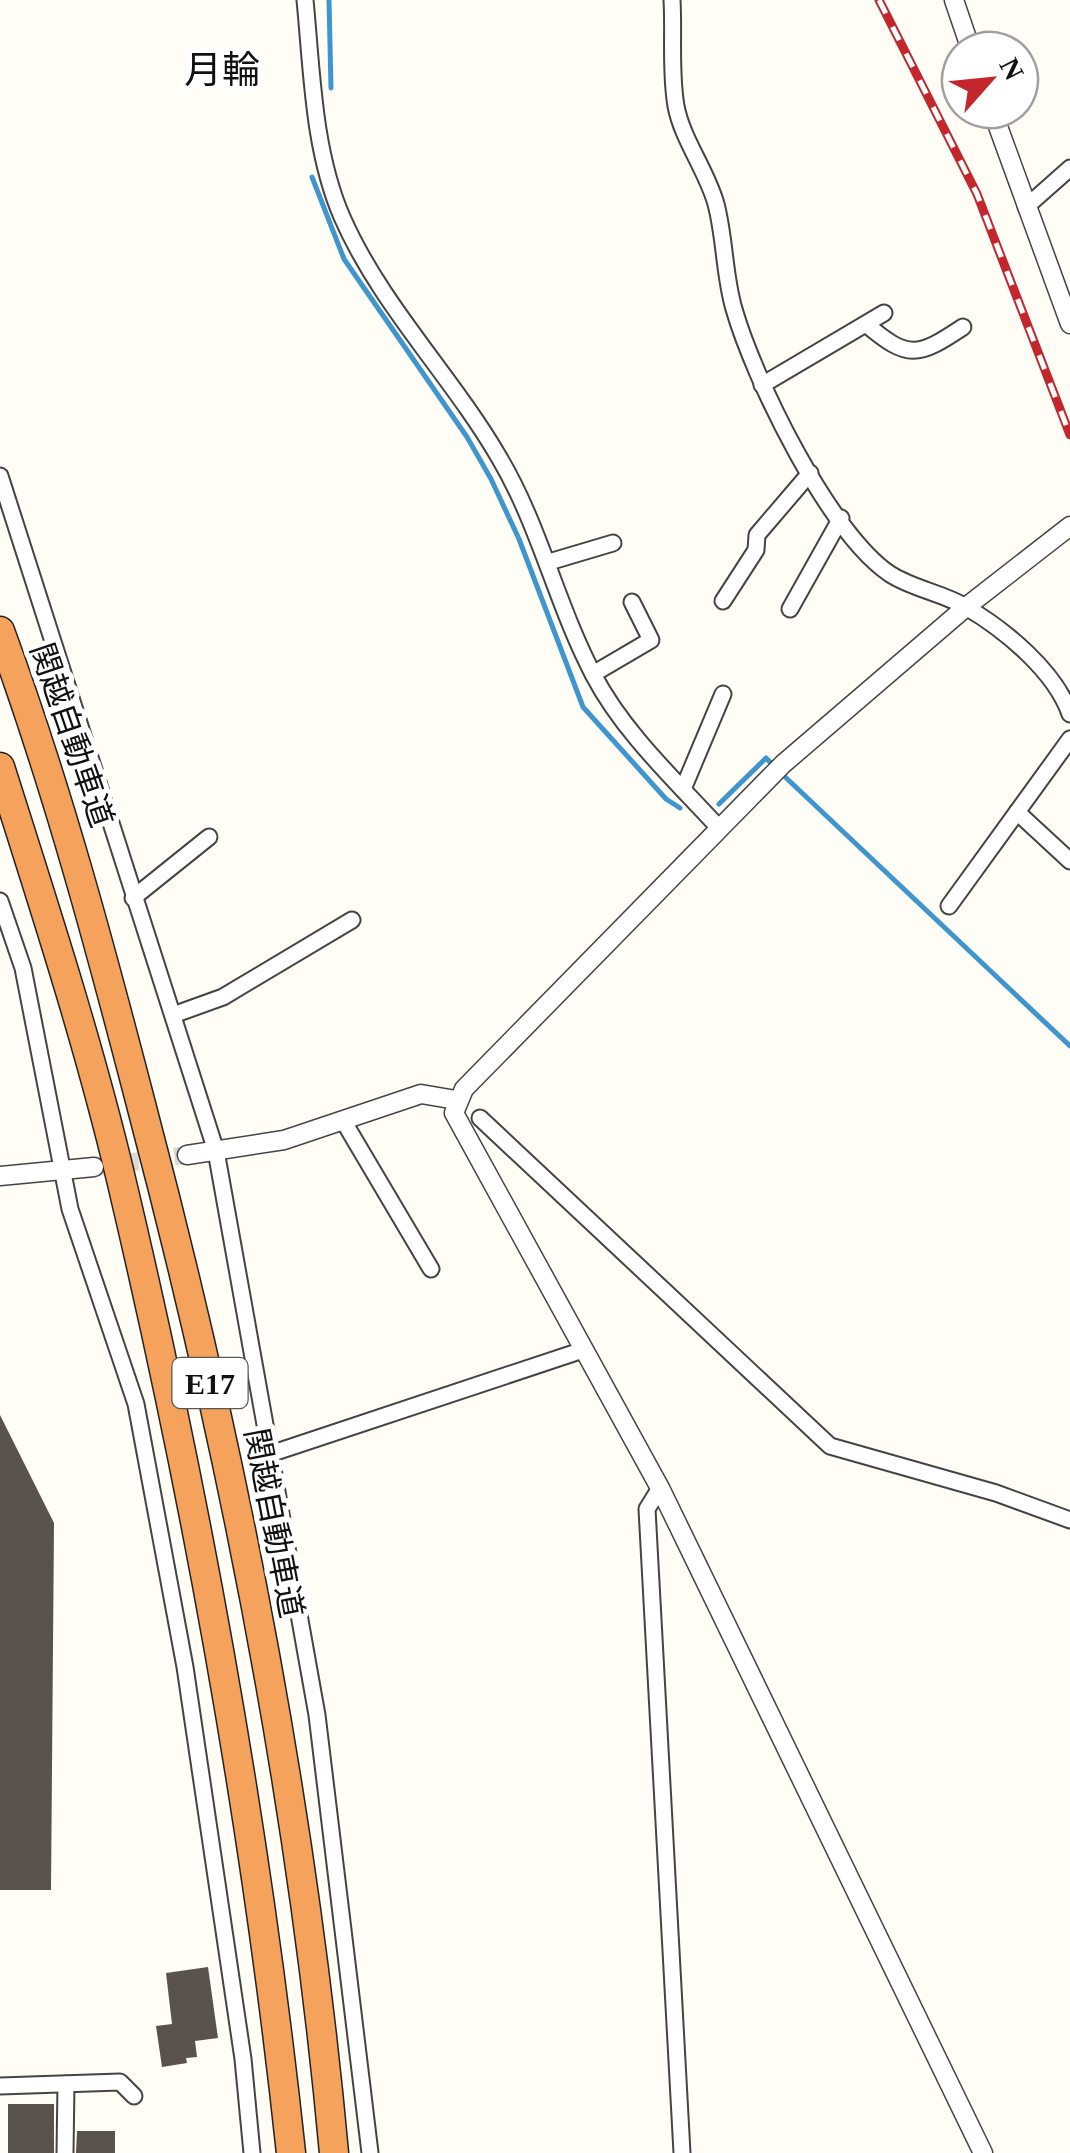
<svg xmlns="http://www.w3.org/2000/svg" width="1070" height="2153" viewBox="0 0 1070 2153" font-family="'Times New Roman','Noto Sans JP',serif">
<style>
.lines{fill:none;stroke-linecap:round;stroke-linejoin:round}
.stream{stroke:#3f96cf;stroke-width:5}
.building{fill:#5a524d}
.tertiary-tunnel{stroke:#dbdad3;stroke-width:18;stroke-dasharray:18 9;stroke-linecap:butt}
.minor-casing{stroke:#444;stroke-width:19}
.tertiary-casing{stroke:#444;stroke-width:21}
.motorway-casing{stroke:#222;stroke-width:31}
.minor{stroke:#fff;stroke-width:15}
.tertiary{stroke:#fff;stroke-width:18}
.motorway{stroke:#f5a25d;stroke-width:28}
.rail-casing{stroke:#c4262e;stroke-width:9}
.rail{stroke:#fff;stroke-width:5;stroke-dasharray:15;stroke-linecap:butt}
.labels{text-anchor:middle;dominant-baseline:central;stroke-width:10;stroke-linejoin:round;paint-order:stroke}
.shield{fill:#fff;stroke:#585858;stroke-width:2.5}
.shield-label{font-size:30px;font-weight:bold;fill:#111}
.street-label{font-size:32px;fill:#111;stroke:#fff}
.quarter-label{font-size:38px;fill:#111;stroke:#fff}
</style>
<rect width="100%" height="100%" fill="#fffdf5"/>
<g class="lines">
<!-- stream -->
<g class="stream">
<path d="M329,0L331,88"/>
<path d="M312,177L344,259L467,437L491,479L519,539L583,707L666,799L680,808"/>
<path d="M782,774L1070,1046"/>
<path d="M719,804L766,758L774,766"/>
</g>
</g>
<!-- building -->
<g class="building">
<path d="M0,1415L54,1523L51,1890H0Z"/>
<path d="M208,1967L218,2038L195,2041L197,2057L186,2058L187,2063L162,2067L156,2026L172,2024L166,1973Z"/>
<rect x="8" y="2104" width="46" height="49"/>
<path d="M77,2131H115V2153H76Z"/>
</g>
<g class="lines">
<!-- tertiary-tunnel -->
<path class="tertiary-tunnel" d="M94,1167L187,1155"/>
<defs>
<g id="minor">
<path d="M305,0C312,71 313,150 342,217C381,306 452,376 500,459C540,527 557,606 594,676C624,733 675,780 719,828"/>
<path d="M672,0C674,34 670,72 676,106C682,139 707,171 716,204C725,238 724,275 734,309C754,379 829,533 890,574C913,589 943,593 966,607C1005,630 1055,671 1070,714"/>
<path d="M1026,207L1070,168"/>
<path d="M866,324C908,360 918,357 963,327"/>
<path d="M762,385L884,313"/>
<path d="M0,476L216,1151L317,1715L370,2153"/>
<path d="M549,562L613,543"/>
<path d="M723,601L756,550L757,535L810,473"/>
<path d="M790,609L841,518"/>
<path d="M593,674L651,640L632,602"/>
<path d="M683,789L723,694"/>
<path d="M1017,812L1070,861"/>
<path d="M133,898L209,837"/>
<path d="M0,901L23,968L70,1209L136,1404L185,1667L243,2059L252,2153"/>
<path d="M949,906L1070,739"/>
<path d="M173,1015L223,997L352,920"/>
<path d="M480,1118L830,1446L996,1493L1070,1520"/>
<path d="M344,1122L431,1269"/>
<path d="M270,1454L583,1350"/>
<path d="M660,1488L647,1509L682,2153"/>
<path d="M0,2086L120,2082L134,2096"/>
<path d="M65,2153L66,2084"/>
</g>
<g id="tertiary">
<path d="M954,0L971,50"/>
<path d="M992,110L1070,324"/>
<path d="M187,1155L284,1140L421,1094L456,1100"/>
<path d="M0,1176L94,1167"/>
<path d="M983,2153L660,1488L454,1113L464,1089L783,764L966,607L1070,526"/>
</g>
<g id="motorway">
<path d="M0,631C58,789 101,950 143,1112C233,1453 302,1802 334,2153"/>
<path d="M0,767C43,903 88,1040 121,1179C197,1500 256,1825 291,2153"/>
</g>
</defs>
<!-- minor casing -->
<use href="#minor" class="minor-casing"/>
<!-- tertiary casing -->
<use href="#tertiary" class="tertiary-casing"/>
<!-- motorway casing -->
<use href="#motorway" class="motorway-casing"/>
<!-- minor -->
<use href="#minor" class="minor"/>
<!-- tertiary -->
<use href="#tertiary" class="tertiary"/>
<!-- motorway -->
<use href="#motorway" class="motorway"/>
<defs>
<path id="rail" d="M879,0L977,194L1070,435"/>
</defs>
<!-- rail casing -->
<use href="#rail" class="rail-casing"/>
<!-- rail -->
<use href="#rail" class="rail"/>
</g>
<g class="labels">
<!-- shield labels -->
<rect class="shield" x="172.5" y="1358" width="75" height="50" rx="8"/>
<g class="shield-label">
<text x="210" y="1383">E17</text>
</g>
<!-- street labels -->
<g class="street-label">
<text transform="translate(72 735) rotate(71)">関越自動車道</text>
<text transform="translate(274 1523) rotate(79)">関越自動車道</text>
</g>
<!-- quarter labels -->
<g class="quarter-label">
<text x="222" y="70">月輪</text>
</g>
</g>
<!-- north arrow -->
<g transform="translate(990 80) rotate(63)"><circle r="48" fill="#ffffff" stroke="#a0a0a0" stroke-width="2.5"/>
<path d="M0-8L18 38L0 25L-18 38Z" fill="#c4262e"/>
<text y="-15" font-size="28" font-weight="bold" text-anchor="middle" fill="#111111">N</text>
</g>
</svg>
